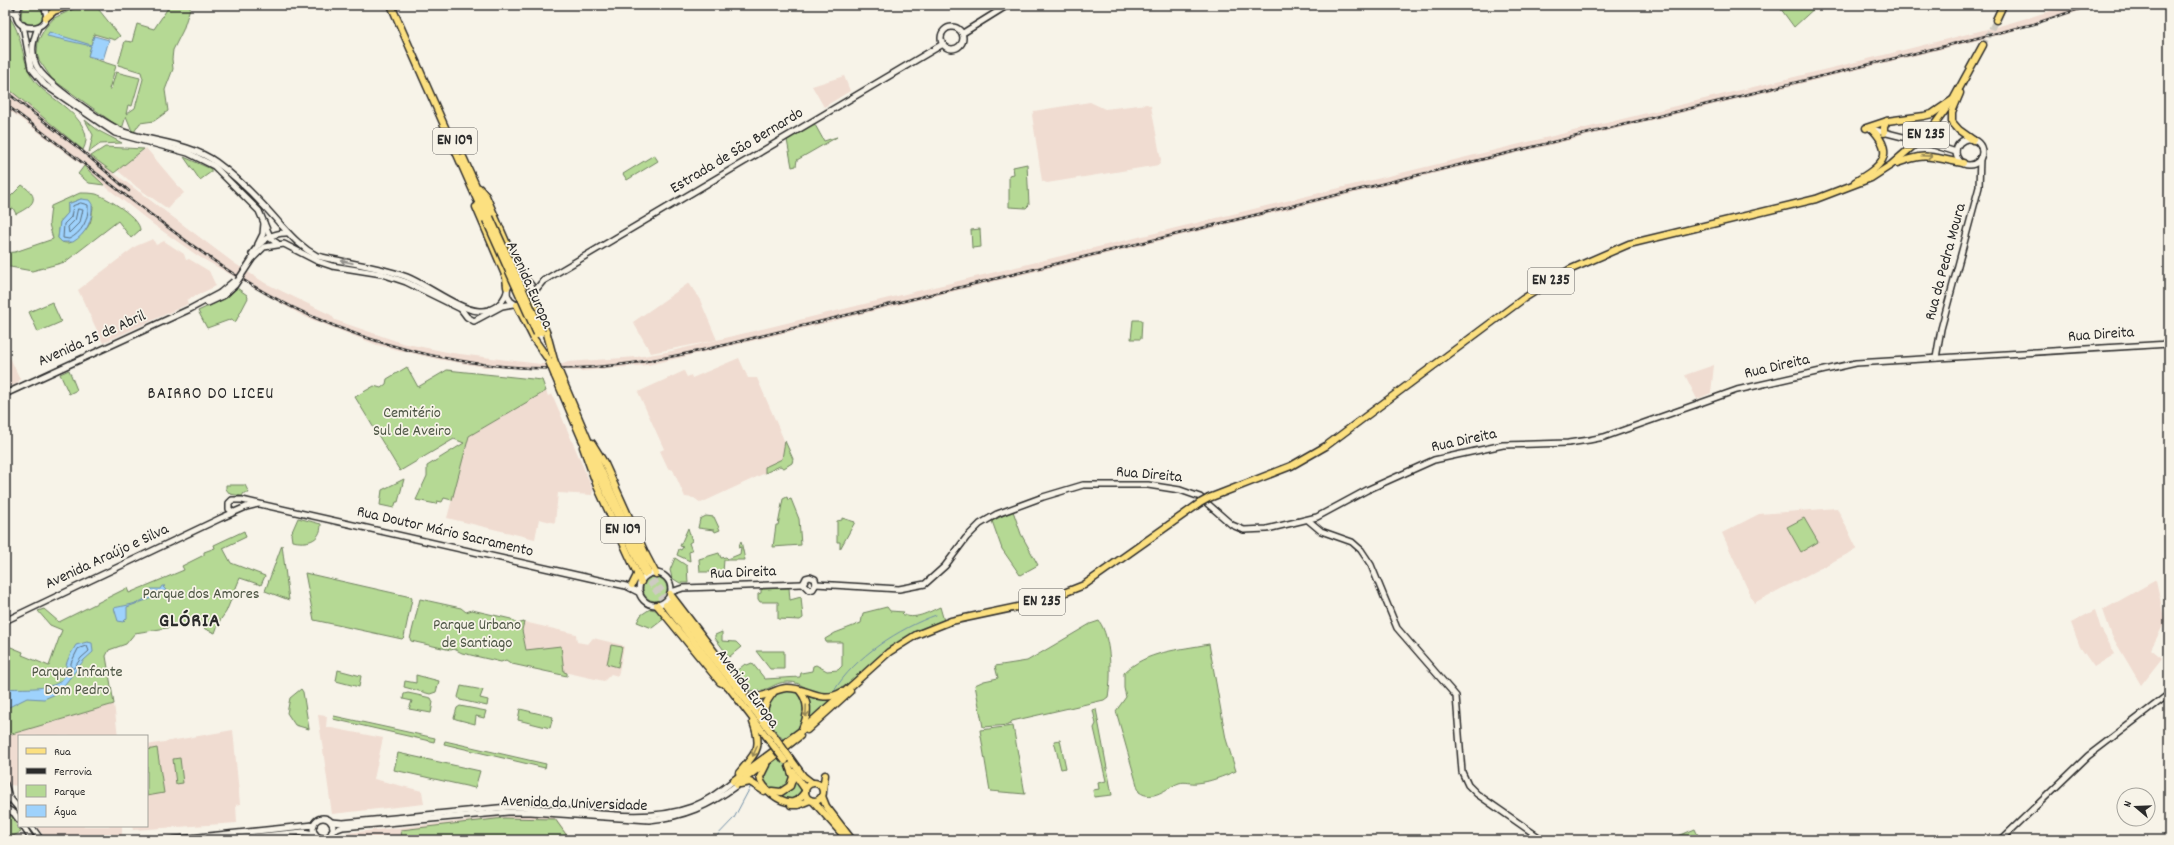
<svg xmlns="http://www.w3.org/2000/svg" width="2174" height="845" viewBox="0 0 2174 845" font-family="Dekko,sans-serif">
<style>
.built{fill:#f0dcd1}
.green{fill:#b5d994;stroke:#708260;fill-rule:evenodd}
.water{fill:#9ed2fc;stroke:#708fa8}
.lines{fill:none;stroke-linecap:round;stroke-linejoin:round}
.shore{stroke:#596e7f;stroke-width:1}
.stream{stroke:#708fa8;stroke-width:1}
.primary-tunnel{stroke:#cecbc2;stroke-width:6;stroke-dasharray:6 3;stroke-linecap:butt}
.secondary-casing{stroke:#2b2b2b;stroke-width:8}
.primary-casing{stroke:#2b2b2b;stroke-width:9}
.secondary{stroke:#f7f3e8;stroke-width:5}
.primary{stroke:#fce080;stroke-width:6}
.rail-casing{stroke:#2b2b2b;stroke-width:2.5}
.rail{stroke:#f7f3e8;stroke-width:1;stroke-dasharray:3;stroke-linecap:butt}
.secondary-bridge-casing{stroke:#2b2b2b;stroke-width:8;stroke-linecap:butt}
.primary-bridge-casing{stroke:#2b2b2b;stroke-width:9;stroke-linecap:butt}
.secondary-bridge{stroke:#f7f3e8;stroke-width:5}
.primary-bridge{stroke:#fce080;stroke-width:6}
.oneway{stroke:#948656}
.oneway2{stroke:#918f8a}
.labels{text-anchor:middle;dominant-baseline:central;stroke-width:3.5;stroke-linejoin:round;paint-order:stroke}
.shield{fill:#f7f3e8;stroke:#686764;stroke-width:1}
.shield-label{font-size:15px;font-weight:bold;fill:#2b2b2b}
.street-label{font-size:16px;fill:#2b2b2b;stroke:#f7f3e8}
.park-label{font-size:16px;fill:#4e5645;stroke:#f7f3e8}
.neighbourhood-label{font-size:17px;letter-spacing:1px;fill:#2b2b2b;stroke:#f7f3e8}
.district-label{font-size:20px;font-weight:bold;letter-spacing:1px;fill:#2b2b2b;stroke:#f7f3e8}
</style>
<rect width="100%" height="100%" fill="#f7f3e8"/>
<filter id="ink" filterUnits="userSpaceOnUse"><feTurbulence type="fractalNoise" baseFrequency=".025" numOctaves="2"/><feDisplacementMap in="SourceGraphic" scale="8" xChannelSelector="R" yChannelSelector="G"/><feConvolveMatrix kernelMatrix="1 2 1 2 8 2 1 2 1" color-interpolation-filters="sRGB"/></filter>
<g filter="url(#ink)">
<!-- built -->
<g class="built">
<path d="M2071,5H2100L2003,34L744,343L648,365L582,371L485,367L437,359L377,345L303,316L198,256L154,225L101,183L81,164L5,107V86L90,155L234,263L265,283L331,315L335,320L402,343L452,353L540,364H563L568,362L637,357L672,351L1880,56L2003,25Z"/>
<path d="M844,76L850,91L824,107L812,86Z"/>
<path d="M1090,102L1105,109L1147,104L1151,106L1161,160L1159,165L1047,183L1042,181L1032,115L1034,111Z"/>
<path d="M146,148L184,193L170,205L171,206L168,209L138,188L117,170Z"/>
<path d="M153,239L156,245L164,241L184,254L186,260L189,259L209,271L216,286L187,300L188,304L103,343L78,290L136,246Z"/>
<path d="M689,283L700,300L717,340L651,353L633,322Z"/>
<path d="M5,347L20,379L18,383L5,389Z"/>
<path d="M739,358L748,378H757L793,461L784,468L780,466L701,503L694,498L685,497L673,470L668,468L660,451L664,449L638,392L684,371L687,377L691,375L692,378Z"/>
<path d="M1714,365L1711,393L1697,399L1685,375Z"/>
<path d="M546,391L548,396L552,394L593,490L592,495L558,493L555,523L539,519L535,539L447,518L469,436Z"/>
<path d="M1837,508L1857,549L1754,603L1722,533L1759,514Z"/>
<path d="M2156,580L2165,622L2151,649L2162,658L2141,685L2112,636L2103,610Z"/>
<path d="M2095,610L2101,629L2115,654L2094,667L2080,647L2071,623Z"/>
<path d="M524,622L576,634L577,642L588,644L593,638L622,645L624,647L618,676L611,674L604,681L564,672L526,650L522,630Z"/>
<path d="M114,704L118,736H19V786L10,785L5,778V736Z"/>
<path d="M318,715L327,716L326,727L383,738L374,779L422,791L424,804L332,814Z"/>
<path d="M233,730L240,804L236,805L237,823L133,830L132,826H147V745Z"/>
<path d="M511,816H554L571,840H335L346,833Z"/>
<path d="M36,826H122V834L119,838L109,840H47Z"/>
</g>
<!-- green -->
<g class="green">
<circle cx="32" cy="15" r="11"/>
<path d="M82,5H95L120,36L115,40L94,34L88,57L116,66L109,89H111L116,72L140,78L132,106L128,105L126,114L135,108L143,79L141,72L118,65L125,41L132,42L137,24L154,29L170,5H191L183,30L173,50L172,59L173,69L165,90L168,111L154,121L140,123L134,132L132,131L126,116L122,129L52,79L39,60L37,54L38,41L45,28L54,18Z"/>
<path d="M1778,5H1818L1794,27Z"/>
<path d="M10,18C25,39 20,65 38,85C53,101 98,122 83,150L5,86V22Z"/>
<path d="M85,120L99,131L122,143L100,144L89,152L93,135Z"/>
<path d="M814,123L824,141L837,137L797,160L796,166L792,167L787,140Z"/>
<path d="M105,147L144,149L114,173L91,156Z"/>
<path d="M654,155L658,161L627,180L623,174Z"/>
<path d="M184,157L211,169V172L200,180Z"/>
<path d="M1027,164L1029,205L1026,208L1009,207V175L1014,174L1013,167Z"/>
<path d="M84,166L104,185L89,183L78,174Z"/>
<path d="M22,185C41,198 34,205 16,214L13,208L5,212V202Z"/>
<path d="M80,193C85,193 91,193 96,194C108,198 140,218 140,230L131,238L118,221L65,262L32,271L5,266V253L15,252L53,239L49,224L51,206ZM81,199L93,207C92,213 92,218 90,223C85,233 68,252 58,238L60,222L68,213V204Z"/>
<path d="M980,229L981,247L972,248L971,230Z"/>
<path d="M237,288L247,295L248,298L236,321L234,322L232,319L207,328L198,311L228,297Z"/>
<path d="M52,302L61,322L38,332L29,312Z"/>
<path d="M1133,320H1142L1141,339H1131Z"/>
<path d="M407,367L418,387L447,370L542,380L546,391L469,436L452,500L444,498L442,502L437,501L436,504L416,500L427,476V466L464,443L454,439L400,471L355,397L374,386L381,388L386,384L387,379Z"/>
<path d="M69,370L77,390L69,394L60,374Z"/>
<path d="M785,441L793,459L792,463L784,468L780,466L765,473V467L782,459Z"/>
<path d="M404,479L398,502H396L394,508L380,505L382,490Z"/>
<path d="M226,485H245L249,493H244L242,496L230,494L226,489Z"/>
<path d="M787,497L788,500L791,499L799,519L801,545L773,547L776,525H778L783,499Z"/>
<path d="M1013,511L1021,534L1038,565L1020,575L1002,549L992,521Z"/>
<path d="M706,516L714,517L720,530L715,532L714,530L698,528L700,519Z"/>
<path d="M298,518L321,524C321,542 306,544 292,541L291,534Z"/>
<path d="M842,518L855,522L840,549V542H837V521L842,520Z"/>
<path d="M1804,518L1818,542L1801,552L1787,527Z"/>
<path d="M688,528L692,541L689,543L692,551L689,552L690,561L677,555L679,549L681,550L683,547L680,546Z"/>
<path d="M244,531L246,537L223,548L231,563L265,576L261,585L240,578L226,612L219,622L215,633L205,629L198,623L135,633L126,644L109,650L106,656L114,704L5,736V643L6,645L23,652L22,655L49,666L62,630L50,625L38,611L44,609L59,622L127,588L129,593L184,570L182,566L204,555V552L215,548L214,545Z"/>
<path d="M741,541L745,560H724L723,572H700L699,559L719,553L721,558L726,557L728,559L740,554L741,547L738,548Z"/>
<path d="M282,545L289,600L265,591Z"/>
<path d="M675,558L687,566L688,583H680L672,578L670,570Z"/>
<path d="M305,573L411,597L412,599L404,637L402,639L314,620Z"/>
<circle cx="655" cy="589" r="12"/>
<path d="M789,588L790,600L801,597L803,618L800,620L778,619V602H760L758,599V594L761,593V589Z"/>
<path d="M420,599L461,608L466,612L472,610L511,619L517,624L524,622L522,630L526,650L561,646L564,672L567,673V676L512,664L506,660L501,662L462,653L454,649L451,650L411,641L410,639Z"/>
<path d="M887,607L890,611L904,612L902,614C914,621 929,612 940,607L944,621C926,630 908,637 892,647C870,660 853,688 828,693C810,696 803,681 788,682C771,682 770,694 748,690L735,672L745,664L747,665L752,663L765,679L800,677L801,673L812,671L813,666L816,665L827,671L838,670L842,666V642H826L825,639L835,633L861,623L863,613Z"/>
<path d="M650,609L656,610L665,618L652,628L637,622L641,615Z"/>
<path d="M1099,621C1111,637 1112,677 1108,697L1104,700L1012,721L1009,725L983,727L975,685L984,681L998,678L995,666L1027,661L1090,624Z"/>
<path d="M722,632V641L736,642L741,647L729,657L715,638V635Z"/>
<path d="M1209,644L1226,739L1236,771C1224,776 1210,782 1197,783C1191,784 1186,781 1179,783C1166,788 1153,802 1139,792L1116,711L1126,697L1124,688V673C1146,651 1179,650 1209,644Z"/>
<path d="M611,645L622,647L618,667L607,664Z"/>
<path d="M756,651H784V669H770Z"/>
<path d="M338,670L361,676L359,687L336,681Z"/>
<path d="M416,675L439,681L436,692L430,694L404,687L405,681L416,683Z"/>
<path d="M461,686L483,690L480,698L488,700L487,706L460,700L458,697Z"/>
<path d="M301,689L303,692L309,729L295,725L287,713L290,698Z"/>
<path d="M784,690L799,693C811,716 803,726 785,741C768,724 756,704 784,690Z"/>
<path d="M408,693L431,698L433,702L431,713L409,709L412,701L403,699L404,694Z"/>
<path d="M806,695L818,699L837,698L808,723Z"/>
<path d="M460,706L486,711L484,718L476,716L475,724L456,719L454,718L457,708Z"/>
<path d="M520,709L553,717L550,728L518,720Z"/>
<path d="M1096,709L1112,795L1094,797L1093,790L1099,789L1098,783L1106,781L1094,728L1096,724L1093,710Z"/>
<path d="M334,716L435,738L434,742L333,719Z"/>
<path d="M1013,726L1025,794L990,791L980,730Z"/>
<path d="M1060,740L1066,768L1061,769L1054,741Z"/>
<path d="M445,741L546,764L545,768L444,744Z"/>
<path d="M157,748L164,793L147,796V750Z"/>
<path d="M398,753L480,771L475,788L394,770Z"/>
<path d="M779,757L790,773L789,783L779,790L769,788L763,781C762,769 770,764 779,757Z"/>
<path d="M180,758L183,783L176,784L173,759Z"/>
<path d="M795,780L802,789L799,797L791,800L778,796C787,791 790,793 795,780Z"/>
<path d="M8,815L12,817L21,832L5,840V818Z"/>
<path d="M504,818L555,819L570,840H402L401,830Z"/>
<path d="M1695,829L1700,840H1669Z"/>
</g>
<!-- water -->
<g class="water">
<path d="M49,32L91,45L94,36L109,40L103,60L88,56L91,46L47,36Z"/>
<path d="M81,199L89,200L92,204C93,220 86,234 73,242H62L58,238L60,222L68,213V204Z"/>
<path d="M162,586H165L163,587L166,590L165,591L156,592L152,598L127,607V618L123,622L118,621L114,608C125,605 149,604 151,589H160Z"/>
<path d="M87,642L92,643L93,652L84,660L58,693L44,699L27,698L5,709V689C20,687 56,692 64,677C67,673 65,667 67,662C69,656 73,650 76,645Z"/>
</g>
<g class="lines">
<!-- shore -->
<g class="shore">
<path d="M81,203L88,205C89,219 82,233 69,239L63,238L64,224L71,217L73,206Z"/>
<path d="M78,209L83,210L80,222L69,233L68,227L75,220Z"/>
<path d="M87,646L89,651L81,658L74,668L71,669V663L78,649Z"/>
</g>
<!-- stream -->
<g class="stream">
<path d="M834,691C854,657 900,628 936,615"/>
<path d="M713,840L734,818L751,786"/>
</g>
<!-- primary-tunnel -->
<g class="primary-tunnel">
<path d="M1983,45L1996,20"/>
<path d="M648,572L670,602"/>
<path d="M644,574L666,605"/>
</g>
<defs>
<g id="secondary">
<path d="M20,5C2,35 61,35 43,5"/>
<path d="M5,6L17,15"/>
<path d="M23,25L31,68L45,85L115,133L188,153L214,166L259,211L271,239L277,243"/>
<circle cx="952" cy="38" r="11"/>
<path d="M38,27C33,41 30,51 36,65C44,83 105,124 124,132C154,142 189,143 216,162C238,178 263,204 281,225C292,237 302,248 317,256C347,263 378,266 407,277C427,285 459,310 479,311C492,312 503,304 507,292"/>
<path d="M963,33L1008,5"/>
<path d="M1871,129L1907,138"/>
<circle cx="1969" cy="152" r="13"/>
<path d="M1934,145L1956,152"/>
<path d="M258,244L263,234L264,223"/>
<path d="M252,254C260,241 271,233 286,233"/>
<path d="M252,259L264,247L284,244L317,261L332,266L382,274L406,282L461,309L467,317L474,321L502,306L513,304"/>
<circle cx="520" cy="292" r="13"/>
<path d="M534,292L543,281L943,44"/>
<path d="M208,303L223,296"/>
<path d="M1936,358L1941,329L1979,187L1980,158"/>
<path d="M5,394L190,309L220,293"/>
<path d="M233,512L229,509V503L232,500H242L594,579L626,586L640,593"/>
<path d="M1308,520L1321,531L1352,542L1361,550L1371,565L1397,628L1456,696L1462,772L1468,785L1477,794L1543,840"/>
<circle cx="655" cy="589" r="16"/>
<path d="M803,584L806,578L810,577L815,579L816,584"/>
<path d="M803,584L809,590L813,589L816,584"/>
<path d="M816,584L899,589L925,584L945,566L966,538L980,524L997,514L1043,497L1083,485H1148L1180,490L1200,497L1232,525L1244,530L1267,529L1317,517L1367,490L1434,460L1503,445L1568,443L1589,440L1604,437L1737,390L1856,363L2169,344"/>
<path d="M671,592L683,588L803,584"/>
<path d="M5,621L221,518L246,507L258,504"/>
<path d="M5,784L9,797L5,805"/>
<path d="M9,797L19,809"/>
<path d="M5,808L14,813L19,820"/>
<circle cx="323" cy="828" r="10"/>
<path d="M331,822L343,823L508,807C566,806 638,827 692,807C708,801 720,791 733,781"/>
<path d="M23,826L32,840"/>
<path d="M31,826L41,840"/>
<path d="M332,831L343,827L508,812H531L649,820C683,817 709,806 737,785"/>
<path d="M170,840L314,825"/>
<path d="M219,840L303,832L315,834"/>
<path d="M2001,840L2088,756L2169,694"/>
</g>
<g id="primary">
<path d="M391,5L486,220"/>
<path d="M46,18L54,11L72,5"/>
<path d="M1996,20L2003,5"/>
<path d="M1960,93L1952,112V122L1959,130L1973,140"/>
<path d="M1866,128L1887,121L1924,116L1932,114L1951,101"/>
<path d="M1884,133V127L1887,121"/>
<path d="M463,157L490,217"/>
<path d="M1897,163C1930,151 1931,158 1963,163"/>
<path d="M1855,182C1879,167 1897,156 1873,130"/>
<path d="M479,188L486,196L517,267L525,279"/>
<path d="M476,207L506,277L507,287"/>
<path d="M533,296L534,304L547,334L554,360"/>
<path d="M517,305L534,339L548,359"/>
<path d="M560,374L596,459L648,572"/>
<path d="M555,376L581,437L644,574"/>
<path d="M592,443L605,464L646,555L656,574"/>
<path d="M583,447L597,486L641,582"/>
<path d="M1209,498L1291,466L1326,446L1523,299L1569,270L1629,244L1816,199L1871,178L1891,165L1930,131L1954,98L1983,45"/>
<path d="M632,585L637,575"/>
<path d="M670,594L745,692"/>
<path d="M670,602L775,737"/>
<path d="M657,605L720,682L728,686"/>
<path d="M666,605L770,741"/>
<path d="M800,691C810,703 808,716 802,729"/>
<path d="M752,696L763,711"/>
<path d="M753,697C768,697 774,689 786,688C805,686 821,705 842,692"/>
<path d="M766,725C762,711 764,704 773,693"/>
<path d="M807,730L850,691"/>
<path d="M790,758L803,776L812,783"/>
<path d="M766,765L760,777C761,788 781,804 793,802C798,801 802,796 805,792"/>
<path d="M793,772L805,789"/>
<path d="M739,773C756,752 763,749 753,722"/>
<path d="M733,781L801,731L889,652L916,635L951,621L1041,602L1084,585L1200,503"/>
<circle cx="814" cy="792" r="9"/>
<path d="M740,784L750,782L764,791"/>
<path d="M737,785L800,736"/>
<path d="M823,790L825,775"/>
<path d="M772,791L781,792L790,786L793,777L789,766"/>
<path d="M822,796L826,806L852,840"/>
<path d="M813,801L845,837"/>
<path d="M791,805H798L810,800"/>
</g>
</defs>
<!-- secondary casing -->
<use href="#secondary" class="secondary-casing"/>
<!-- primary casing -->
<use href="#primary" class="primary-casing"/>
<!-- secondary -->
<use href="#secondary" class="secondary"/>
<!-- primary -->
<use href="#primary" class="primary"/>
<defs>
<g id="rail">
<path d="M5,91L81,150L129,191"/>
<path d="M5,104C52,139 98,175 145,210C178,235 210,260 245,281C359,351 500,382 633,363C669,358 705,350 741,341L1961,42L2034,24L2091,5"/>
</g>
</defs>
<!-- rail casing -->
<use href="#rail" class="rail-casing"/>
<!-- rail -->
<use href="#rail" class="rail"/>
<defs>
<g id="secondary-bridge">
<path d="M1907,138L1934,145"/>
<path d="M220,293L234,281"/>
<path d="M223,296L235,285L252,259"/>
</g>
<g id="primary-bridge">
<path d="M490,217L542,332"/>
<path d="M486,220L537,334"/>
<path d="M548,359L555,376"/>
<path d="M554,360L560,374"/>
<path d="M1200,503L1209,498"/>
<path d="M775,737L790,758"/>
<path d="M770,741L785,761"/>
</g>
</defs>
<!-- secondary-bridge casing -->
<use href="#secondary-bridge" class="secondary-bridge-casing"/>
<!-- primary-bridge casing -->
<use href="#primary-bridge" class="primary-bridge-casing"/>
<!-- secondary-bridge -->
<use href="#secondary-bridge" class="secondary-bridge"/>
<!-- primary-bridge -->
<use href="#primary-bridge" class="primary-bridge"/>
</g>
<!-- one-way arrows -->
<defs><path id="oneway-shaft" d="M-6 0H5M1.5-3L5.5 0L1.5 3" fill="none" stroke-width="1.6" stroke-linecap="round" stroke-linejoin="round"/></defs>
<g class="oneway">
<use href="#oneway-shaft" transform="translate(1927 156) rotate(2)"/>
<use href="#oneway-shaft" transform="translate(806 711) rotate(92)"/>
<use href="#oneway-shaft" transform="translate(755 751) rotate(114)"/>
</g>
<use class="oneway2" href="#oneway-shaft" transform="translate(347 262) rotate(-169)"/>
</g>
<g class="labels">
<!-- shield labels -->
<g class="shield">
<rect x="1903" y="122" width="46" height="26" rx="3"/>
<rect x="433" y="128" width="44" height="26" rx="3"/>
<rect x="1528" y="268" width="46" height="26" rx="3"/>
<rect x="601" y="517" width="44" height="26" rx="3"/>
<rect x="1019" y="589" width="46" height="26" rx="3"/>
</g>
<g class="shield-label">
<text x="1926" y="135">EN 235</text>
<text x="455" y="141">EN 109</text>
<text x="1551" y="281">EN 235</text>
<text x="623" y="530">EN 109</text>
<text x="1042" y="602">EN 235</text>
</g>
<!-- street labels -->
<g class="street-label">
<text transform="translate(737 151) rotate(-31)">Estrada de São Bernardo</text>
<text transform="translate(1946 262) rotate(-75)">Rua da Pedra Moura</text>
<text transform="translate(529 285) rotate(66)">Avenida Europa</text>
<text transform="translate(2101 335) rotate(-4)">Rua Direita</text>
<text transform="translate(92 339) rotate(-24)">Avenida 25 de Abril</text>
<text transform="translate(1777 367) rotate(-13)">Rua Direita</text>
<text transform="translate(1464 441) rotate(-12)">Rua Direita</text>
<text transform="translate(1149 475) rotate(5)">Rua Direita</text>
<text transform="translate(445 532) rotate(13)">Rua Doutor Mário Sacramento</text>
<text transform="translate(107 557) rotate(-25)">Avenida Araújo e Silva</text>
<text transform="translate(743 573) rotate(-2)">Rua Direita</text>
<text transform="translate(747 689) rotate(53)">Avenida Europa</text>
<text transform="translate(574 804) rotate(2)">Avenida da Universidade</text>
</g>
<!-- park labels -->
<g class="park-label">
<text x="412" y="413">Cemitério<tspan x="412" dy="18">Sul de Aveiro</tspan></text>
<text x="201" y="594">Parque dos Amores</text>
<text x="477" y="625">Parque Urbano<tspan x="477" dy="18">de Santiago</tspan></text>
<text x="77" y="672">Parque Infante<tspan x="77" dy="18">Dom Pedro</tspan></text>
</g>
<!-- neighbourhood labels -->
<g class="neighbourhood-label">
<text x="211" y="395">BAIRRO DO LICEU</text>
</g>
<!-- district labels -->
<g class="district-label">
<text x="190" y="622">GLÓRIA</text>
</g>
</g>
<!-- margin -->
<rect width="2174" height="845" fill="none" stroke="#f7f3e8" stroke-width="20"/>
<rect x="10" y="10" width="2154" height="825" fill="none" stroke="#2b2b2b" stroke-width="1.5" filter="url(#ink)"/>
<!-- legend -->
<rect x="18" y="735" width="130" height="92" fill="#f7f3e8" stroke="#a5a39c"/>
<rect x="26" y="748" width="20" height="6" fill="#fce080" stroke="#a5a39c"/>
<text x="54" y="755" font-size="12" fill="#2b2b2b">Rua</text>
<rect x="26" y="768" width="20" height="6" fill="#2b2b2b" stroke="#a5a39c"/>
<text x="54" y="775" font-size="12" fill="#2b2b2b">Ferrovia</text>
<rect x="26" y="785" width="20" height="12" fill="#b5d994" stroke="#a5a39c"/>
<text x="54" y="795" font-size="12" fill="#2b2b2b">Parque</text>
<rect x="26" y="805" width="20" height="12" fill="#9ed2fc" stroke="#a5a39c"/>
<text x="54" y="815" font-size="12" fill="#2b2b2b">Água</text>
<!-- north arrow -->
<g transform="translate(2136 807) rotate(289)"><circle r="19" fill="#f7f3e8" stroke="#a5a39c"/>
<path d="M0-3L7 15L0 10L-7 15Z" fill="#2b2b2b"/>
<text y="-6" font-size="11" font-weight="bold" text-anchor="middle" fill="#2b2b2b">N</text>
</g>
</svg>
